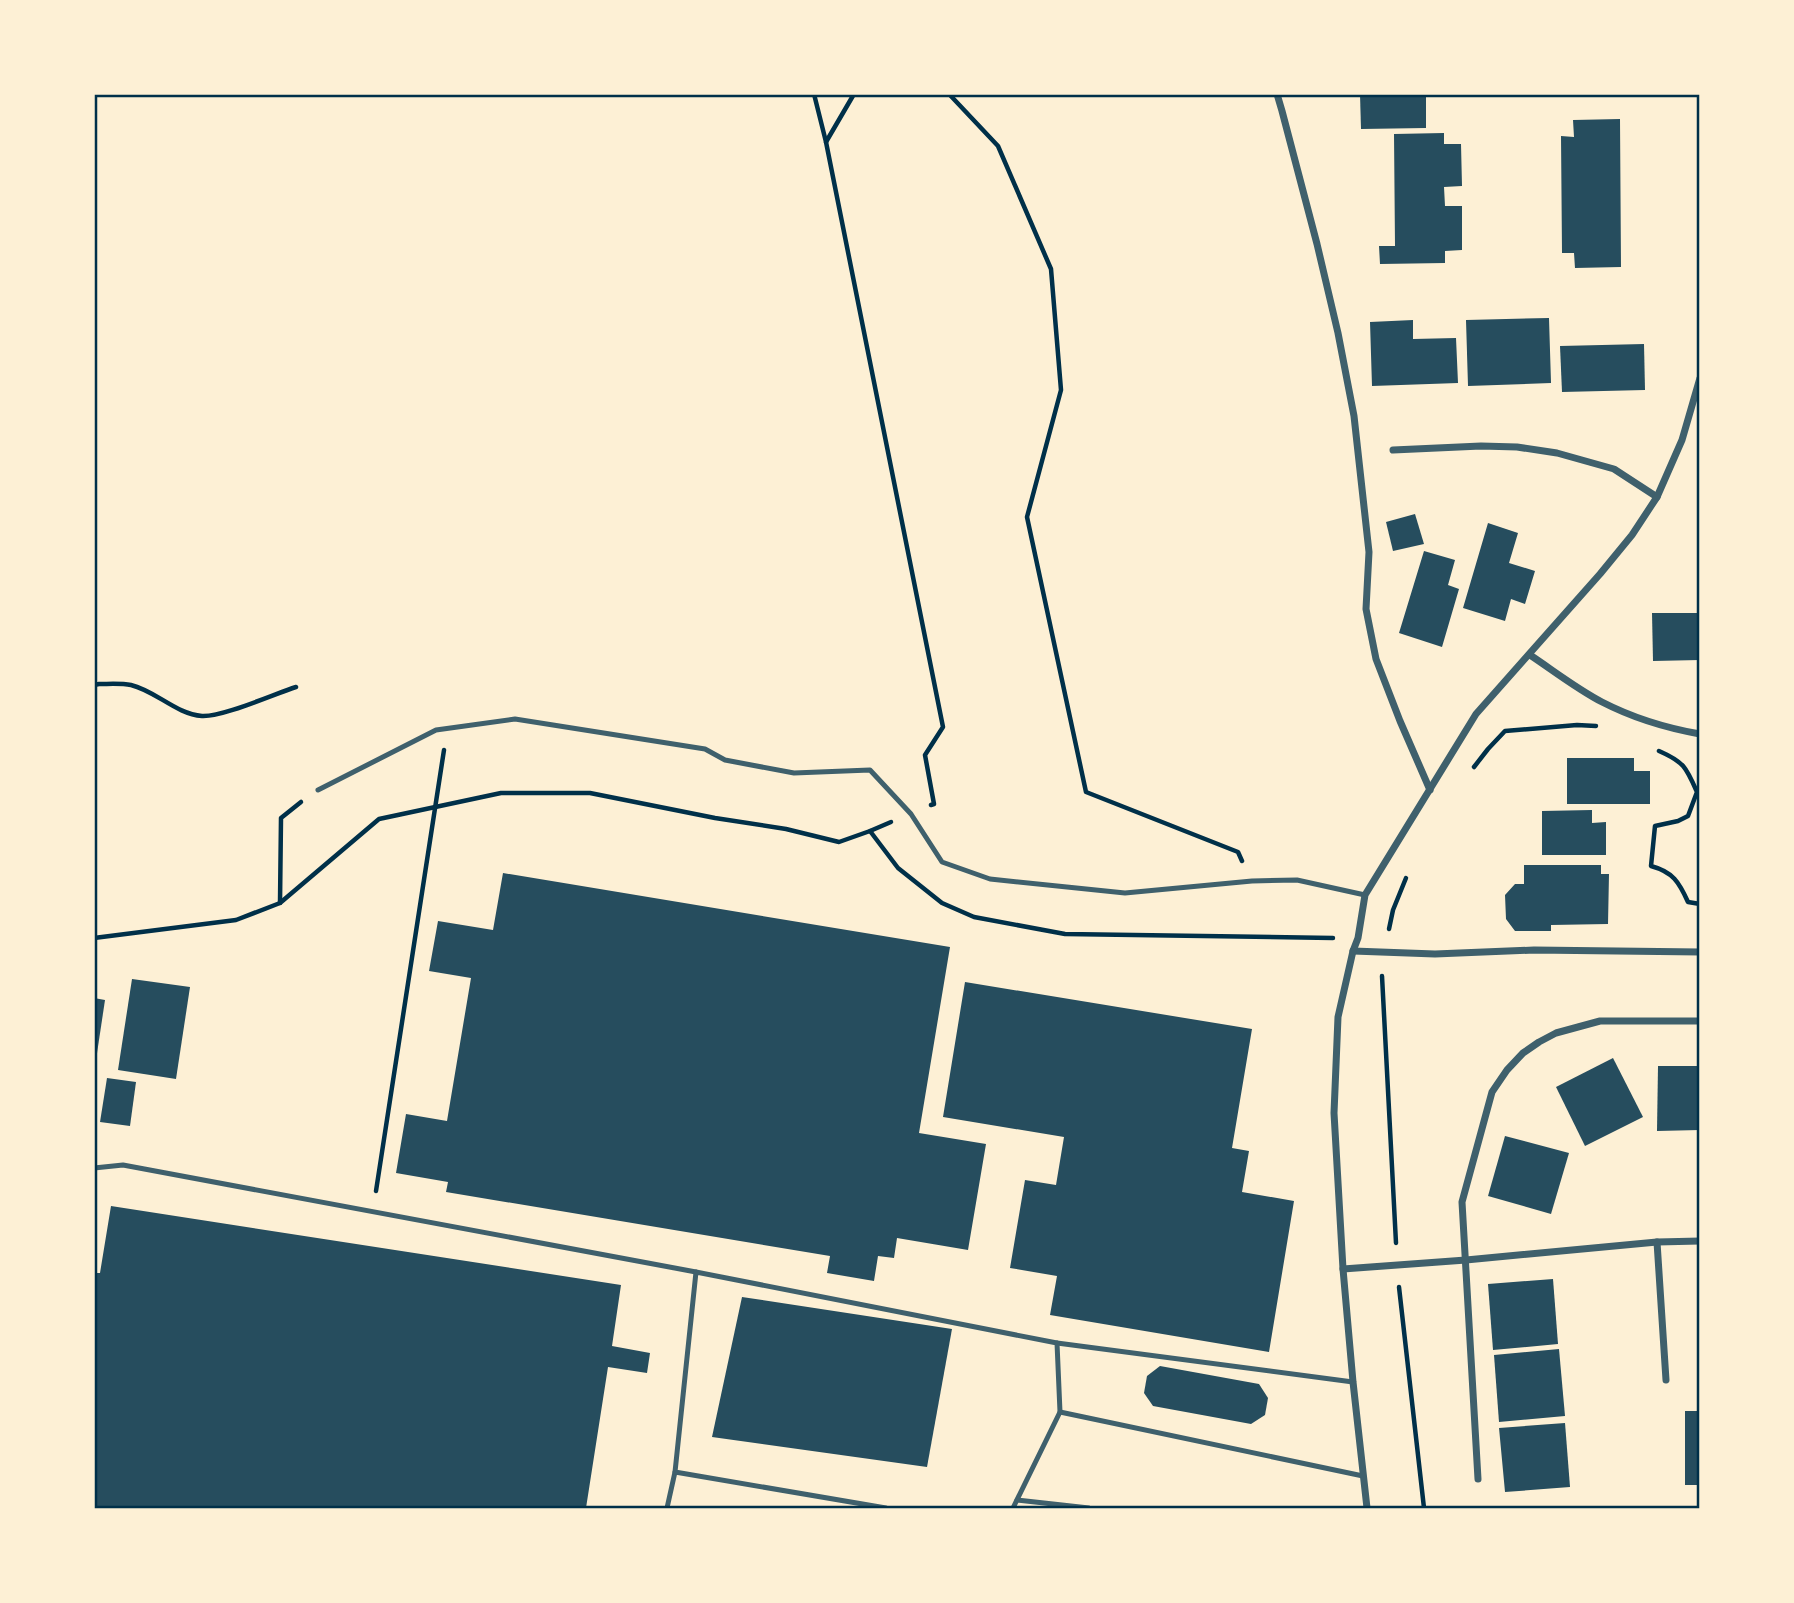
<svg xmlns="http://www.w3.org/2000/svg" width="1794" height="1603" viewBox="0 0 1794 1603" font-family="'Noto Serif',serif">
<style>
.building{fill:#264d5e}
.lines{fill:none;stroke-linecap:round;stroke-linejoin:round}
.path{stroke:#003049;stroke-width:4.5}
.service{stroke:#3f606c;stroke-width:5}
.minor{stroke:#3f606c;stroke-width:7}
.neatline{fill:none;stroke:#003049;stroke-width:2.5}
</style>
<rect width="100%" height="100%" fill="#fdf0d5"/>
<!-- building -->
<g class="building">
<path d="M1360,94H1426V128L1361,129Z"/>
<path d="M1620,119L1621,267L1575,268L1574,253H1562L1561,136L1574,137L1573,120Z"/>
<path d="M1444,133V144H1461L1462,186L1444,187L1445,206H1462V250L1445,251V263L1380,264L1379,246H1395L1394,134Z"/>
<path d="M1549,318L1551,383L1468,386L1466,320Z"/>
<path d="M1413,320V339L1456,338L1458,383L1372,386L1370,322Z"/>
<path d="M1644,344L1645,390L1562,392L1560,346Z"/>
<path d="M1415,514L1424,544L1393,551L1386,522Z"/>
<path d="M1488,523L1518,533L1509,563L1535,571L1525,604L1511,599L1505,621L1463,608Z"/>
<path d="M1424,551L1455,560L1448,585L1459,589L1442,647L1399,633Z"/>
<path d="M1652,613H1700V660L1653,661Z"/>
<path d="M1567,758H1634V771H1650V804H1567Z"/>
<path d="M1592,810V823L1606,822V855H1542V811Z"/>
<path d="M1524,865H1601V874H1609L1608,924L1551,925V931H1515L1506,919L1505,895L1515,884H1524Z"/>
<path d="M503,873L950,947L919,1133L986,1144L968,1250L897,1238L894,1258L878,1256L874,1281L827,1273L830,1256L446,1192L448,1182L396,1173L406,1114L447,1121L471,978L429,971L438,921L493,930Z"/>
<path d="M132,979L190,987L176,1079L118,1070Z"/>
<path d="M965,982L1252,1029L1232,1148L1249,1151L1242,1192L1294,1201L1269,1352L1050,1315L1057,1276L1010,1268L1025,1180L1056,1185L1064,1137L943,1117Z"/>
<path d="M94,998L105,1000L96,1060H94Z"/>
<path d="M1613,1058L1643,1117L1585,1146L1556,1087Z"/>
<path d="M1658,1066H1700V1130L1657,1131Z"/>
<path d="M107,1078L136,1082L130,1126L100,1122Z"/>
<path d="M1505,1136L1569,1153L1551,1214L1488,1196Z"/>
<path d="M111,1206L621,1285L612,1346L650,1353L647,1373L608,1367L586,1508H94V1273H100Z"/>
<path d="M1553,1279L1558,1344L1493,1350L1488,1284Z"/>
<path d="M742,1297L952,1329L927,1467L712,1437Z"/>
<path d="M1559,1349L1565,1416L1499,1422L1494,1355Z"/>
<path d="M1160,1366L1259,1384L1268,1398L1265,1415L1251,1424L1153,1406L1144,1393L1147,1376Z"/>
<rect x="1685" y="1411" width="15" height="74"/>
<path d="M1565,1423L1570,1487L1505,1492L1499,1428Z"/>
</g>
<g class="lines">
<!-- path -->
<g class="path">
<path d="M814,94L826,142L943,727L925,755L934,804L931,805"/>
<path d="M949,94L998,146L1051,269L1061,390L1027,517L1086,792L1238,852L1242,861"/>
<path d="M826,142L854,94"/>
<path d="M94,685L99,684C109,684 121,683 131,685C156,691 176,714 202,716C223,717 274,694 296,687"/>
<path d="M1659,751C1684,762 1686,767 1697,792L1688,816L1678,821L1655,826L1651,866C1673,872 1679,882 1688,902L1700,904"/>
<path d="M1474,767L1488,749L1505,731L1577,725L1596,726"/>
<path d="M870,831L891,822"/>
<path d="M280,903L281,818L301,802"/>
<path d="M1389,929L1393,910L1406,878"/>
<path d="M94,938L236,920L280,903L379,819L501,793H590L715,818L786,829L839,842L870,831L898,868L942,903L974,917L1065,934L1333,938"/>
<path d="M1382,976L1396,1243"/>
<path d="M376,1191L444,750"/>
<path d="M1399,1287L1424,1508"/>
</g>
<!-- service -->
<g class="service">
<path d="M318,790L436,730L515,719L705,749L725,760L794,773L870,770L911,814L942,862L990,879L1125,893L1252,881L1297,880L1365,895"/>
<path d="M94,1168L123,1165L696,1272"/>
<path d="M1057,1343L1353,1382"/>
<path d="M1060,1412L1363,1476"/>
<path d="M1017,1500L1089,1508"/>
<path d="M667,1508L675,1472"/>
<path d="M886,1508L675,1472L696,1272L1057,1343L1060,1412L1013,1508"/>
</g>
<!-- minor -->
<g class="minor">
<path d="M1277,94L1282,111L1317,244L1338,333L1354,416L1369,552L1366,609L1376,659L1400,721L1430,790"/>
<path d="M1393,450L1481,446L1517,447L1557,453L1614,469L1657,497"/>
<path d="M1530,655C1554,671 1577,689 1602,702C1633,718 1666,728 1700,734"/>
<path d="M1353,951L1435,954L1534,950L1700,952"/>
<path d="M1657,1242L1666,1380"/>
<path d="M1343,1269L1466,1260L1657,1242L1700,1241"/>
<path d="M1478,1479L1462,1202L1492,1092L1507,1070L1523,1053L1539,1042L1556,1033L1600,1021H1700"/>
<path d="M1367,1508L1353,1382L1343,1269L1334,1113L1338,1017L1353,951L1358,938L1365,895L1476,714L1600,574L1632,535L1657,497L1682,440L1700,378"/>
</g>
</g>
<!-- border -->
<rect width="1794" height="1603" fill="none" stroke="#fdf0d5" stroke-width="192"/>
<rect x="96" y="96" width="1602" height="1411" class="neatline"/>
</svg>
